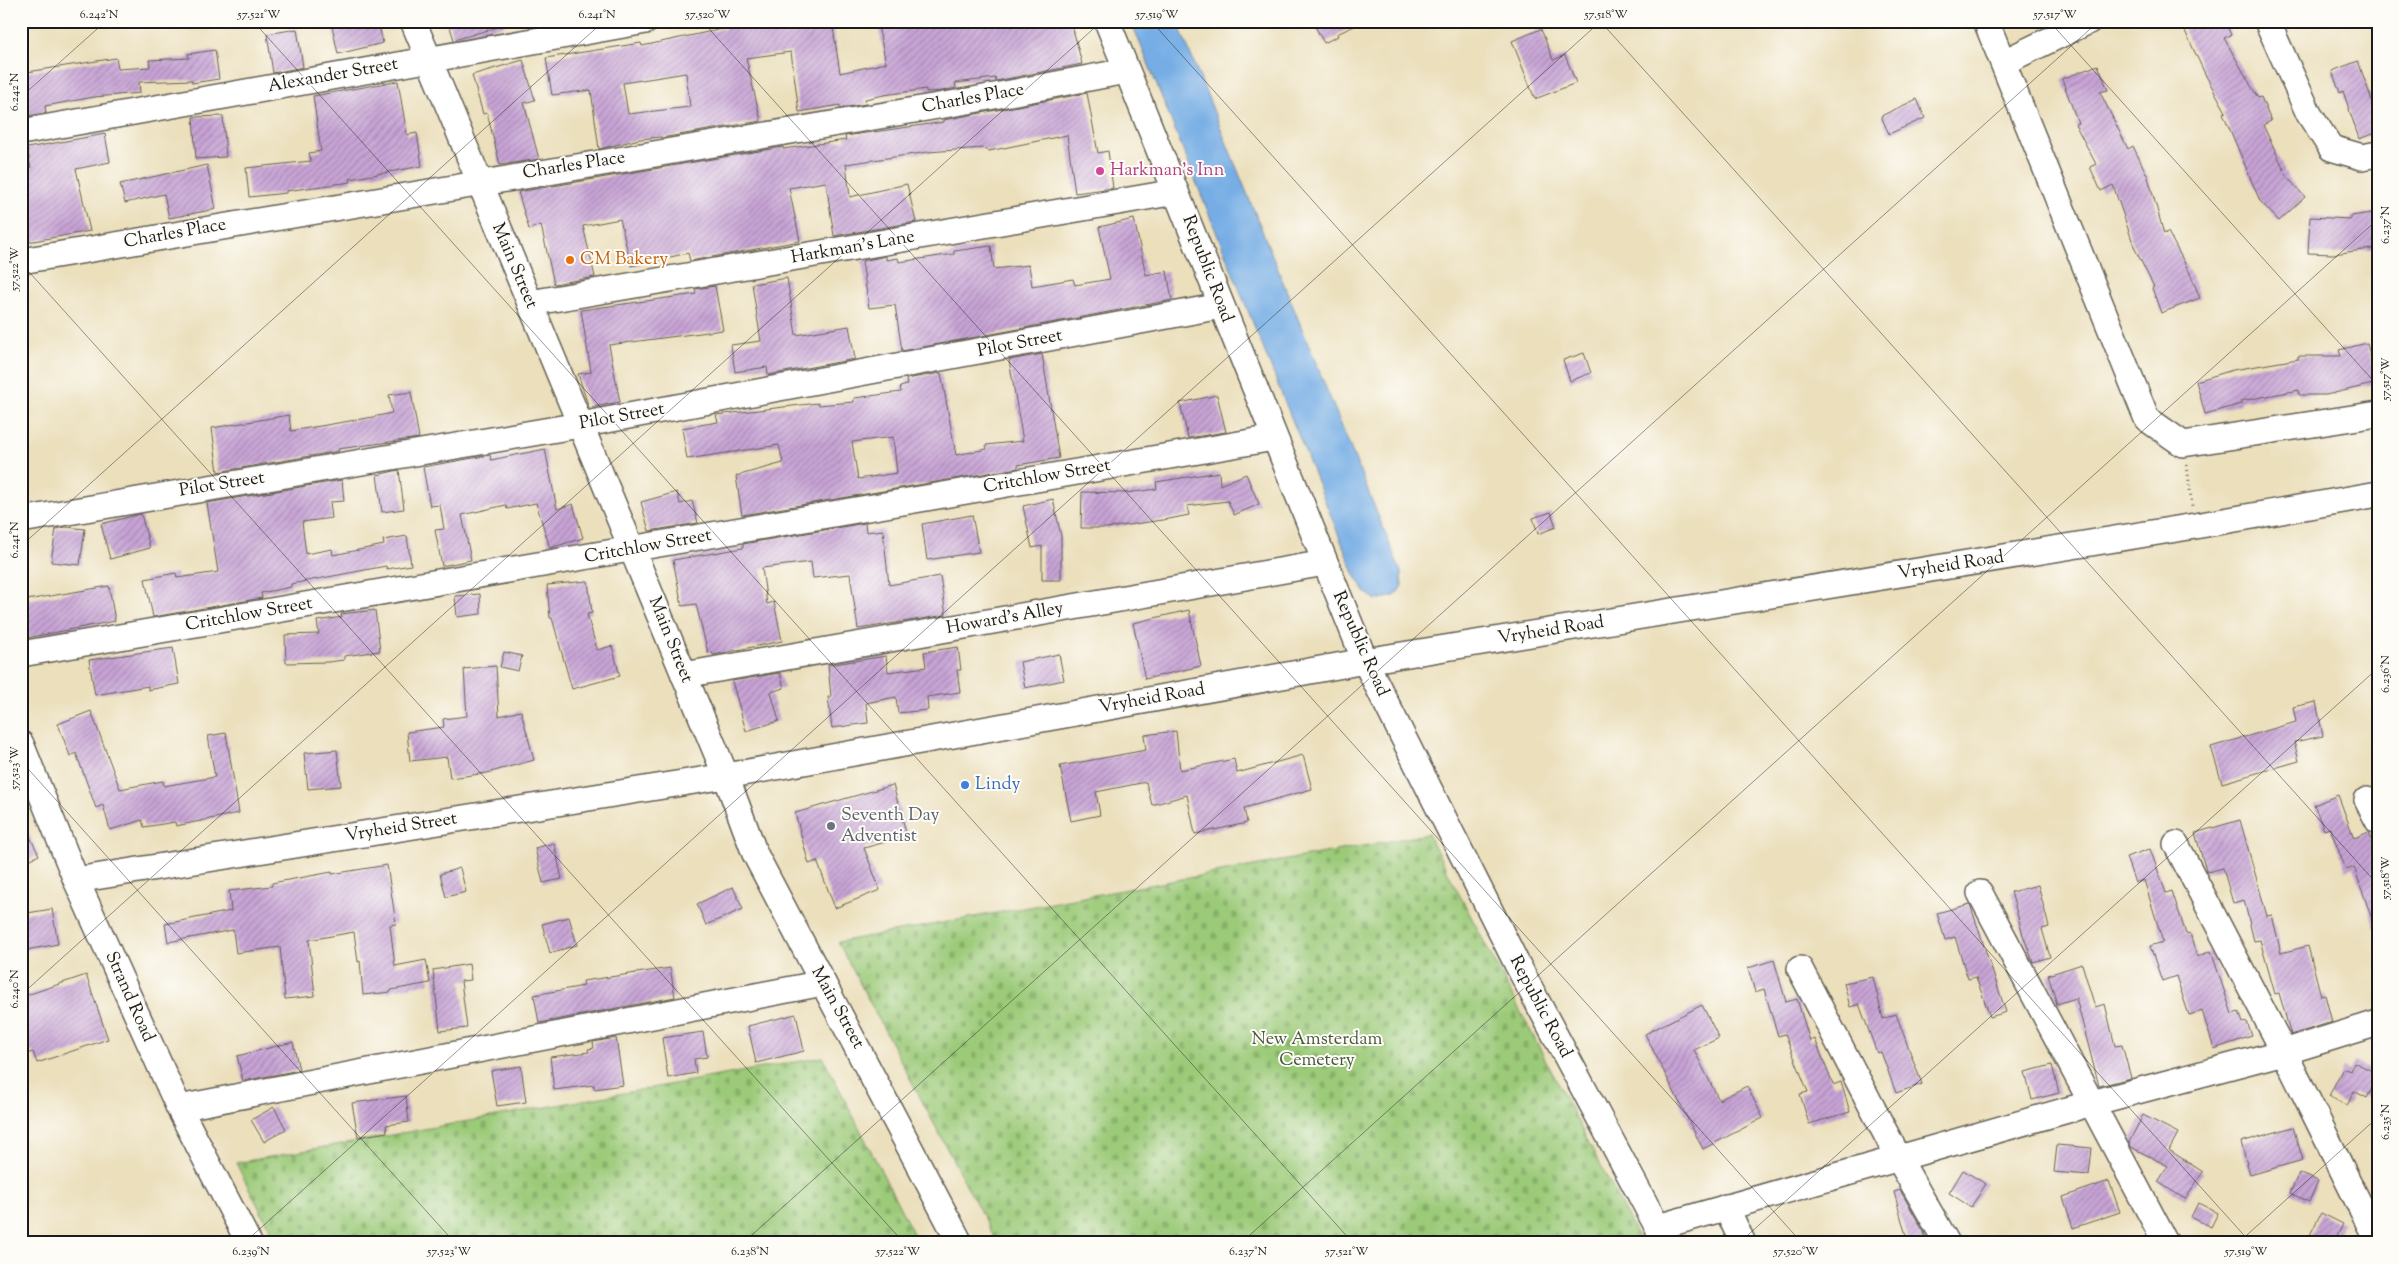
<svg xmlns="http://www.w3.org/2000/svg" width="2399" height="1264" viewBox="0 0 2399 1264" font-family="'Sorts Mill Goudy',serif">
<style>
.cemetery{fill:url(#cemetery-stones);stroke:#5c734a}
.water{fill:#76ade5;stroke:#496480}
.building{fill:url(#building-hatch);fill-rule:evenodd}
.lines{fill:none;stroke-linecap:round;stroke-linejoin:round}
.minor-casing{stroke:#646054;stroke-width:28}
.path{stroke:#646054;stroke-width:3;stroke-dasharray:1 4;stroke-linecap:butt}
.minor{stroke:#fff;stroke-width:25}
.ticks{fill:none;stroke:#1c1c1c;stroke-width:1;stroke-opacity:0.45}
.hotel-dot{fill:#d1479c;stroke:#fdfcf7;stroke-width:2}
.food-dot{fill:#e8710a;stroke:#fdfcf7;stroke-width:2}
.shop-dot{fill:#3f7fe0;stroke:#fdfcf7;stroke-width:2}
.worship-dot{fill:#6b7280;stroke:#fdfcf7;stroke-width:2}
.labels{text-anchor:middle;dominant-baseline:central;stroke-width:4;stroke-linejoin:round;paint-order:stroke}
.street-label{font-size:18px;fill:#1c1c1c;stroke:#fdfcf7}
.hotel-label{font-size:18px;fill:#b23c85;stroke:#fdfcf7;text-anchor:start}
.food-label{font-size:18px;fill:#c56008;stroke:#fdfcf7;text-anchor:start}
.shop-label{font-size:18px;fill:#366cbe;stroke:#fdfcf7;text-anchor:start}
.worship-label{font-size:18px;fill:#5b616d;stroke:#fdfcf7;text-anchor:start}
.park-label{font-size:18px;fill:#48593c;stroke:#fdfcf7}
.neatline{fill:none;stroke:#1c1c1c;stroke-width:2}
.ticks-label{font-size:12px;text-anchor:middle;fill:#1c1c1c}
</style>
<defs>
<pattern id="cemetery-stones" width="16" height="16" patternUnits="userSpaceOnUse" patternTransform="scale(1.25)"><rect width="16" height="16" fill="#9bca78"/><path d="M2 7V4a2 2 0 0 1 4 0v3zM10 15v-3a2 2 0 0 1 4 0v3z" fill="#85ad67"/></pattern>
<pattern id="building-hatch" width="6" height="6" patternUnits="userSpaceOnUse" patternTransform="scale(1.25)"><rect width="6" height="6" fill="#c8a4d6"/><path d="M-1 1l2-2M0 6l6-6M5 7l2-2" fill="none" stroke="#a285ad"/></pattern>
</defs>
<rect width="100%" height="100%" fill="#fdfcf7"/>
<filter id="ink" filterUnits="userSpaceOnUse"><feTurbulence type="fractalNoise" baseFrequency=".02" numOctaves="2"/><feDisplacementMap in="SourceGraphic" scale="10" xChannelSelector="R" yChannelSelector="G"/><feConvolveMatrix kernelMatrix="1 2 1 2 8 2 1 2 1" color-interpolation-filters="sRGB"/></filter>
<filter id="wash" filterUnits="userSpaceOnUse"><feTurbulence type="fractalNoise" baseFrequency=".0096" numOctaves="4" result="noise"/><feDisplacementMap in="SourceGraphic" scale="20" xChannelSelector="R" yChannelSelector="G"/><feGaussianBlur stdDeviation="1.12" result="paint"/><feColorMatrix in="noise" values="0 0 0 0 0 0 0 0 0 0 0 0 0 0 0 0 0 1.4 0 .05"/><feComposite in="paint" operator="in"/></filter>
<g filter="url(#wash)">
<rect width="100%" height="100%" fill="#ebdfbc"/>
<!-- cemetery -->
<g class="cemetery">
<path d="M1428,834L1641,1243H997L838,942Z"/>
<path d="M823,1057L918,1243H277L236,1163Z"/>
</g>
<!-- water -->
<path class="water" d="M1131,21H1177L1401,572L1402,586L1395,596L1376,600L1365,592L1354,573Z"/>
<g id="blocks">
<!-- building -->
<g class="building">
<path d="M331,21H378L383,43L338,54Z"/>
<path d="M448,21H505V25L454,40Z"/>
<path d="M777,21H832L840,73L886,63L877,21H1071L1082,64L996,81L995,78L955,83L956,88L942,91L926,92V89L884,95L865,99L866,104L840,108V105L799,112L791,52L746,58L761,121L661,138V137L640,139L599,149L591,90L552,95L546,58L641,43L642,46L736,26L737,29L777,23ZM686,73L690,107L628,114L623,83Z"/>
<path d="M1325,21H1365L1337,34L1338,36L1324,43L1315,26Z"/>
<path d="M2201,21H2225L2231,35L2224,38L2258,98L2261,97L2271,121L2263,125L2288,178L2305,197L2279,221L2260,201L2223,113L2226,112L2206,76L2184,29Z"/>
<path d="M297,29L303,67L273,73L267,34Z"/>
<path d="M1541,29L1553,60L1565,55L1576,83L1535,99L1512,41Z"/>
<path d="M215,50L219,79L192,83V80L139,82L140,93L94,97L45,106L46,113L21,117V73L116,58L118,69L150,67L149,60L189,58L188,54Z"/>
<path d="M523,60L535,100L524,103L539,159L500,165L487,113L483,114L472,75Z"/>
<path d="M2358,61L2373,103L2378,102V132L2359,139L2343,91L2340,93L2332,71Z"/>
<path d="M2098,65L2108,90L2100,92L2128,149L2133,146L2148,177L2164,234L2168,232L2190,273L2200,298L2161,313L2152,288L2154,287L2135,249L2113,185L2101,191L2090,167L2096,164L2075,124L2078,123L2062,79Z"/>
<path d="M398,81L407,135L417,133L422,166L350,179L351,182L286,191V193L249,197L246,168L311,161L309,153L321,151L313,96Z"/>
<path d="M1087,93L1098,153L1108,151L1113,188L1075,193L1067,135L989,151L983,148L928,152L846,164L850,197L907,184L916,222L834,236L826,182L789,188L800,241L690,261L688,253L631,266L620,219L583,226L595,277L554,284L541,225L529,229L518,192L783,147V149L846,140L845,136L944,122V120Z"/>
<path d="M1917,99L1925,118L1889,134L1881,116Z"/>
<path d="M223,116L226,157L196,159L193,117Z"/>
<path d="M105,134L110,162L76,169L90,231L28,242L21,190V170L31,168L27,148Z"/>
<path d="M207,165L216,209L169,218L164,194L125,203L120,184Z"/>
<path d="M2378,212V248L2333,254L2308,253L2310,217L2351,219V216Z"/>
<path d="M1134,219L1146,275L1167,271L1172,300L902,351L895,305L869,308L862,261L886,256V260L898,258L899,262L954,254V251L991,246L994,269L1029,265L1032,286L1073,279L1075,285L1110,279L1099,227Z"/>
<path d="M787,278L796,335L849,326L855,359L768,375L767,367L735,372L731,345L761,341L752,284Z"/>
<path d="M715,286L723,330L609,345L620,402L589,408L578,374L591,372L581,310L696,294L695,289Z"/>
<path d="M2367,343L2377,383L2326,395H2299V390L2241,401V404L2205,414L2196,381L2233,370L2298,359V356H2341L2339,350Z"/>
<path d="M1584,353L1591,373L1570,381L1563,360Z"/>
<path d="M1042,354L1059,458L1018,465V468L742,515L736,476L783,463L779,445L687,459L682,428L718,422L716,415L818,403V405L854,402V398L901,392L900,387L907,385L906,379L941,373L956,455L987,449L986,445L1023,441L1009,360ZM893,437L897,473L858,479L852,442Z"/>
<path d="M411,392L419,438L338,449L339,451L218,472L212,428L289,415L291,431L373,417L392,413L389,395Z"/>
<path d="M1217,395L1226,432L1188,438L1180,403Z"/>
<path d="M545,449L557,509L573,504L583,538L550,548L536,503L507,509L506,505L462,515L471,560L442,566L435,530L444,529L440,505L430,506L423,467L490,455L491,460Z"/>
<path d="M399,470L404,509L382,512L377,475Z"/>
<path d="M1219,472L1220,485L1246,474L1259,504L1234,515L1228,501L1187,506L1189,515L1169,519L1107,528H1081L1082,492L1125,493L1157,489L1156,482Z"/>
<path d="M342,480L344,501L330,502L332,518L302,522L306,554L332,549L333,555L384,545L383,540L407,536L411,565L387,569L386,566L291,584V587L261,593L262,598L153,617L145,579L176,573L177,578L218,572L207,503Z"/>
<path d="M677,492L680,504L692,501L698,523L649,531L641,502Z"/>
<path d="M1053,499L1061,536V580H1042V546L1032,548L1023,506Z"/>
<path d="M1551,512L1556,527L1538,534L1533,518Z"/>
<path d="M141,514L150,548L110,559L101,524Z"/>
<path d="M972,515L979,552L927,560L922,524Z"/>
<path d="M865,523L866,532L883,530L889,585L940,576L946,615L858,629L850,574L813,578L811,562L762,568L767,604L774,602L782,641L713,655L712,652L708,653L696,604L682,606L673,560L743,548V544Z"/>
<path d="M66,527L85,529L80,565L51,562L56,529Z"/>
<path d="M588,581L592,613L587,614L597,650L612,646L620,676L572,689L552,618H550L547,585Z"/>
<path d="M109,586L115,621L21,639V601Z"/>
<path d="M480,594L481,614L457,617L455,596Z"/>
<path d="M375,610L380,651L344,656V660L328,662L286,663L285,635L319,634L317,621L342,617L341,614Z"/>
<path d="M1189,610L1201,666L1145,679L1133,623Z"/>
<path d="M958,647L961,670H957L960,692L927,697L928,710L898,713L896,697L866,703L868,723L832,728L828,697H831L828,665L886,656L888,672L926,667L924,652Z"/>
<path d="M173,648L179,684L148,690V686L95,695L89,660Z"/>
<path d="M504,652L522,656L518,671L500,667Z"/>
<path d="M1059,654L1064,680L1025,688L1020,662Z"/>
<path d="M496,666L499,716L521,711L534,760L487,773L450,778L447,757L410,761L407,732L444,727L443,719L467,716L464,669Z"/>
<path d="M780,673L784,688L771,692L779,721L746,731L732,681Z"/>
<path d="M2316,702L2323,736L2294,742L2299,761L2222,783L2211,747L2296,722L2293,707Z"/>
<path d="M91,711L120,789L163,781L164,786L215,777L208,736L226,733L239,813L176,826L175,822L144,827L142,820L110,830L103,805L96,808L76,753L70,756L58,724Z"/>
<path d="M1176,731L1180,770L1234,759L1237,773L1303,755L1312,789L1244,808L1247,823L1195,834L1187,795L1152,805L1146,782L1096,792L1100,815L1071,821L1060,766L1146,750L1144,735Z"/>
<path d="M337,750L341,786L308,789L304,753Z"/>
<path d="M893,785L907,836L864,848L880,890L835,908L817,861L809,864L795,813Z"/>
<path d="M2338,795L2354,838L2369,832L2378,854V928H2375L2354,867L2346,870L2330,828L2324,830L2314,805Z"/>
<path d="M21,819L39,855L21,864Z"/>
<path d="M2240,820L2267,916L2272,915L2281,953L2308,946L2321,996L2325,995L2332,1022L2291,1035L2279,993L2275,994L2260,940L2254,941L2244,900L2233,903L2223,868L2207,872L2206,870L2195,833Z"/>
<path d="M554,843L562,879L543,883L535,848Z"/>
<path d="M2150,849L2166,893L2172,891L2186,934L2190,933L2197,957L2211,951L2232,1014L2239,1012L2243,1023L2247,1022L2252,1036L2214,1049L2202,1011L2189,1015L2176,976L2162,981L2150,946L2163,942L2144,880L2135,883L2126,857Z"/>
<path d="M387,865L396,924L390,925L395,966L426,960L430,983L391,990V992L363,995L360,961L358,962L354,932L309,940L315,996L285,999L280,947L236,953L233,930L168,942L165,924L231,911L229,891L272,886V883L332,872V874Z"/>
<path d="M460,868L466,892L446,897L440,874Z"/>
<path d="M2038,885L2049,927L2042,929L2050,957L2033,962L2023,935L2011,892Z"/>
<path d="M733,887L743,909L706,925L697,904Z"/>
<path d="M1970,904L2006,1012L1990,1017L1976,977L1968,979L1955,937L1945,940L1937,913Z"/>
<path d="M52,909L58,944L21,951V914Z"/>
<path d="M569,917L577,945L550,953L542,924Z"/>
<path d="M1774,960L1786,1002L1797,999L1810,1041L1815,1039L1833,1085L1841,1082L1850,1112L1809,1124L1800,1094L1808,1092L1785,1034L1778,1036L1764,989L1755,992L1748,968Z"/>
<path d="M469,964L471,980L461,981L467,1028L440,1031L433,970Z"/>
<path d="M2082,964L2095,1007L2105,1004L2115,1046L2122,1045L2131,1078L2099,1086L2076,998L2057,1004L2048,975Z"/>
<path d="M670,968L675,997L539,1023L534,995L584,986L583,981Z"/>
<path d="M86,975L108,1039L37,1063L33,1052L21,1055V997Z"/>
<path d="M1873,977L1883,1019L1896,1014L1922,1084L1896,1093L1881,1052L1877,1053L1859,1004L1850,1007L1844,983Z"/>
<path d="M1702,1005L1719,1038L1694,1050L1719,1100L1747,1086L1763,1118L1703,1149L1645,1034Z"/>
<path d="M796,1014L804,1051L756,1063L748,1026Z"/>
<path d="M703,1032L707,1057L694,1059L696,1073L668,1078L662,1038Z"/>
<path d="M616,1038L623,1085L594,1089V1085L554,1090L550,1057L589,1052L588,1049L594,1048L593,1042Z"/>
<path d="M293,1042L299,1070L243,1081L237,1056Z"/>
<path d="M2354,1062L2378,1074V1077L2367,1098L2354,1091L2347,1106L2329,1096L2343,1068L2350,1071Z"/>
<path d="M2052,1065L2059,1093L2032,1100L2025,1072Z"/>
<path d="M521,1066L526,1102L497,1106L491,1071Z"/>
<path d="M406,1096L409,1122L386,1125L387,1132L358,1137L352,1103Z"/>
<path d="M274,1107L286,1129L264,1142L251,1120Z"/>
<path d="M2143,1115L2178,1133L2169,1150L2203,1172L2185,1199L2158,1182L2168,1166L2131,1147L2129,1142Z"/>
<path d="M2293,1127L2303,1160L2250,1175L2241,1142Z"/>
<path d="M2057,1145L2092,1148L2089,1175L2054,1172Z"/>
<path d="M1963,1170L1986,1184L1971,1207L1949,1193Z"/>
<path d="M2299,1173L2318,1181L2309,1202L2290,1193Z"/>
<path d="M2109,1181L2120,1212L2073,1228L2063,1197Z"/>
<path d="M1900,1190L1924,1232L1927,1243H1908L1894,1192Z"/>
<path d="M2198,1203L2218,1213L2211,1227L2191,1217Z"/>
<path d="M2321,1213L2343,1224L2334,1243H2320L2309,1237Z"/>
</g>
</g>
</g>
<g filter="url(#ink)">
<use href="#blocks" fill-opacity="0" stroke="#646054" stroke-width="1"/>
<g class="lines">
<defs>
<g id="minor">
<path d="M413,21L726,776L755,854L960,1243"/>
<path d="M1107,21L1365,661L1516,962L1666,1243"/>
<path d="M1986,21L2147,419L2183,444L2378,414"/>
<path d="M2267,21L2309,114L2331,148L2362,157L2378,154"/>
<path d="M2004,62L2089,21"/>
<path d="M21,132L646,21"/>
<path d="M21,261L968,101L1126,71"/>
<path d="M530,303L1176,192"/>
<path d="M21,520L580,425L1221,306"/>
<path d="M21,654L1274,438"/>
<path d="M684,675L1325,563"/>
<path d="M21,744L76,880L179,1108L249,1243"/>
<path d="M2367,800L2378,821"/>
<path d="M2176,844L2284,1052L2378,1242"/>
<path d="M76,880L726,776L1365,661L2195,526L2378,494"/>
<path d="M1980,893L2166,1243"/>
<path d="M1800,969L1899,1159L1947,1243"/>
<path d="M179,1108L823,983"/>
<path d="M1726,1207L1743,1243"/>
<path d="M1658,1227L2092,1103L2284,1052L2378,1023"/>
</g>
</defs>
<!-- minor casing -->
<use href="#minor" class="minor-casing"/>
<!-- path -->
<path class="path" d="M2187,465L2192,506"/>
<!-- minor -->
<use href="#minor" class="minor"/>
</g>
</g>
<!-- ticks -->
<path class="ticks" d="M253,21L1353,1243M702,21L1802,1243M1151,21L2251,1243M1600,21L2378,885M2049,21L2378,386M21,97L106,21M21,263L904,1243M21,546L604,21M21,761L455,1243M21,995L1102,21M244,1243L1601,21M743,1243L2099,21M1241,1243L2378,219M1739,1243L2378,668M2238,1243L2378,1117"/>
<!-- markers -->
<circle class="hotel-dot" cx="1100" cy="171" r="5"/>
<circle class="food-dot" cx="570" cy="260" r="5"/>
<circle class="shop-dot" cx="965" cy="785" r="5"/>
<circle class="worship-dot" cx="831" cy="826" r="5"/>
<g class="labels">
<!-- street labels -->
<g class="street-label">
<text transform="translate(333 76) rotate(-10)">Alexander Street</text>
<text transform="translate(973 99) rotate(-10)">Charles Place</text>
<text transform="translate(574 166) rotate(-9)">Charles Place</text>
<text transform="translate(175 234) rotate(-10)">Charles Place</text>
<text transform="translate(853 248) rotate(-10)">Harkman's Lane</text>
<text transform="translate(514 266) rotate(67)">Main Street</text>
<text transform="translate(1207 269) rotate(69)">Republic Road</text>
<text transform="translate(1020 344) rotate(-11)">Pilot Street</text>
<text transform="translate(622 417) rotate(-10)">Pilot Street</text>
<text transform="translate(1047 477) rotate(-10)">Critchlow Street</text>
<text transform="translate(222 485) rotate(-9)">Pilot Street</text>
<text transform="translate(648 547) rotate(-10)">Critchlow Street</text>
<text transform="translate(1951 566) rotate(-9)">Vryheid Road</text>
<text transform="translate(249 615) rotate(-10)">Critchlow Street</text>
<text transform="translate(1005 619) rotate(-10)">Howard's Alley</text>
<text transform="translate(1551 631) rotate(-9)">Vryheid Road</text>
<text transform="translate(670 640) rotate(68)">Main Street</text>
<text transform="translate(1360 644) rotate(66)">Republic Road</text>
<text transform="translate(1152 699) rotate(-10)">Vryheid Road</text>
<text transform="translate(401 828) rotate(-9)">Vryheid Street</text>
<text transform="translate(129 997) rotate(66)">Strand Road</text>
<text transform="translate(1540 1007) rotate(62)">Republic Road</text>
<text transform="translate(837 1008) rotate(61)">Main Street</text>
</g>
<!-- hotel labels -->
<g class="hotel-label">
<text x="1110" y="171">Harkman's Inn</text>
</g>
<!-- food labels -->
<g class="food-label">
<text x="580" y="260">CM Bakery</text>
</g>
<!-- shop labels -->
<g class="shop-label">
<text x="975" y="785">Lindy</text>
</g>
<!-- worship labels -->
<g class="worship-label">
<text x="841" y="816">Seventh Day<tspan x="841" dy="21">Adventist</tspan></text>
</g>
<!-- park labels -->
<g class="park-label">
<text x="1317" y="1040">New Amsterdam<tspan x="1317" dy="21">Cemetery</tspan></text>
</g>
</g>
<!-- margin -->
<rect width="2399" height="1264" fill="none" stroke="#fdfcf7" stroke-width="55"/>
<rect x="28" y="28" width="2344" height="1208" class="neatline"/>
<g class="ticks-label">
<text x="99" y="18">6.242°N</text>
<text x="259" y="18">57.521°W</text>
<text x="597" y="18">6.241°N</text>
<text x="708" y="18">57.520°W</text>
<text x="1157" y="18">57.519°W</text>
<text x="1606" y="18">57.518°W</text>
<text x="2055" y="18">57.517°W</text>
<text transform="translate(14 92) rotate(-90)" y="4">6.242°N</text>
<text transform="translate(2385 225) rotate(-90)" y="4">6.237°N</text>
<text transform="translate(14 269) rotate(-90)" y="4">57.522°W</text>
<text transform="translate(2385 379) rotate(-90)" y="4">57.517°W</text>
<text transform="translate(14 540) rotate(-90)" y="4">6.241°N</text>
<text transform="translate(2385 674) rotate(-90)" y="4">6.236°N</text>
<text transform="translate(14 768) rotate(-90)" y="4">57.523°W</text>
<text transform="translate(2385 878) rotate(-90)" y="4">57.518°W</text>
<text transform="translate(14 989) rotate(-90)" y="4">6.240°N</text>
<text transform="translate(2385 1122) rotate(-90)" y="4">6.235°N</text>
<text x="251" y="1255">6.239°N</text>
<text x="449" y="1255">57.523°W</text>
<text x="750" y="1255">6.238°N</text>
<text x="898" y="1255">57.522°W</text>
<text x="1248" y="1255">6.237°N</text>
<text x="1347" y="1255">57.521°W</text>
<text x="1796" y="1255">57.520°W</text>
<text x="2246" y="1255">57.519°W</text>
</g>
</svg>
